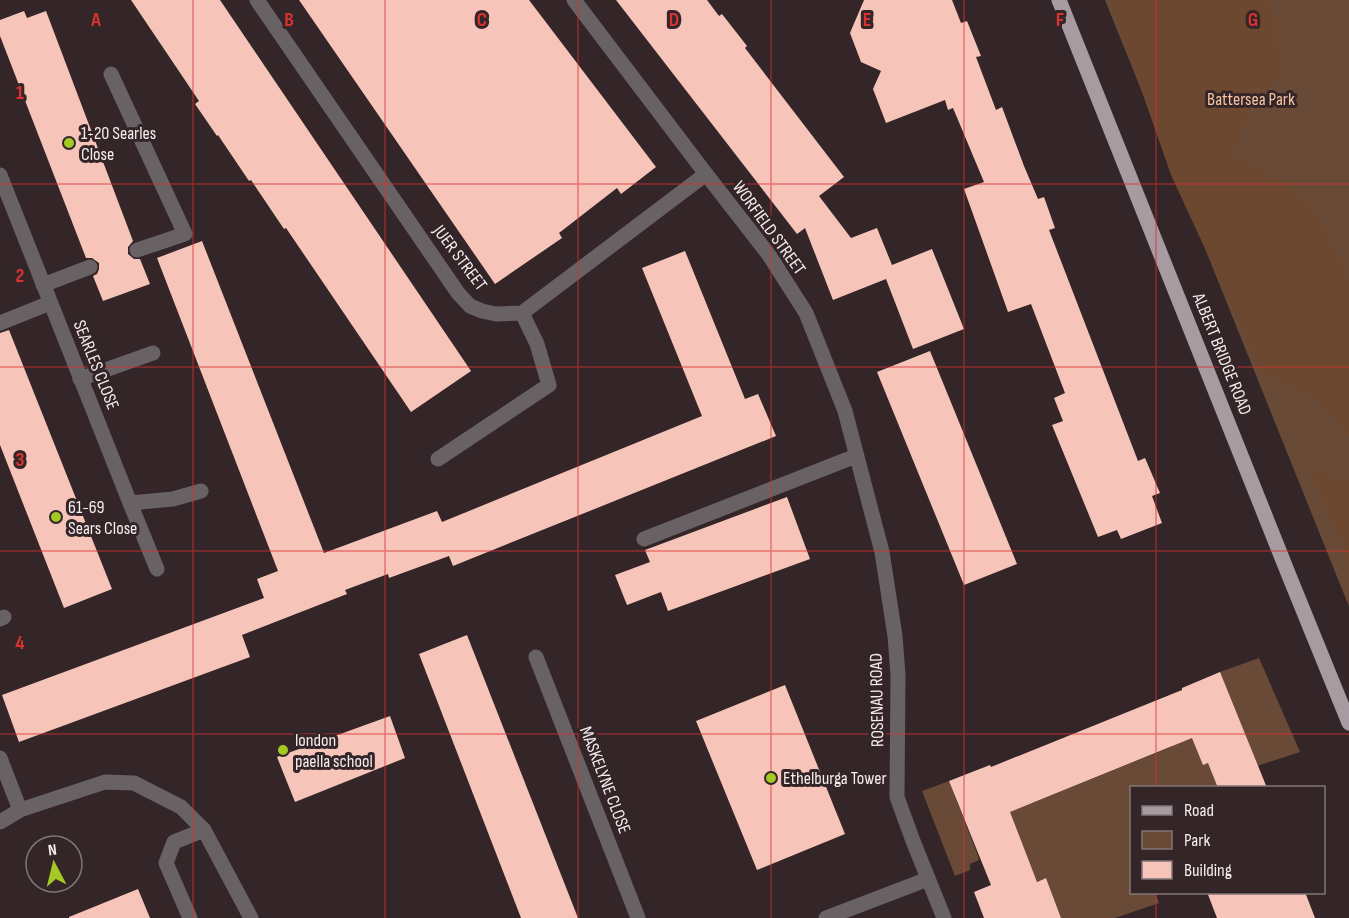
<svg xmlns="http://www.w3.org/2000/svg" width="1349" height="918" viewBox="0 0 1349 918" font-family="'Sofia Sans Condensed',sans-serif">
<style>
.green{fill:#694a36}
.forest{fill:#6c4830}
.building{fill:#f7c4b9}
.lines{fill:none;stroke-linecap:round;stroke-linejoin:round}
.lane{stroke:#696265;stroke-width:15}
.street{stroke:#696265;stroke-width:15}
.primary{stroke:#a79aa0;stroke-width:15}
.grid{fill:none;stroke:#d83232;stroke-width:1.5;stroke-opacity:0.55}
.poi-dot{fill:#a4c824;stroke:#342628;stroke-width:2}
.labels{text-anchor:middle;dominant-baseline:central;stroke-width:6;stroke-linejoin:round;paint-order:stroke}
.park-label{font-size:18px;fill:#f7c4a4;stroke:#342628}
.poi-label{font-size:18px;fill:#f6edee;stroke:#342628;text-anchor:start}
.street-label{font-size:18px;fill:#f6edee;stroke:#342628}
.grid-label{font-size:20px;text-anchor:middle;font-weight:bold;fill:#d83232;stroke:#342628;stroke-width:6;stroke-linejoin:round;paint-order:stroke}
</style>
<rect width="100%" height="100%" fill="#342628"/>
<!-- green -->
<g class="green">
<path d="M1105,0H1349V606L1346,599Z"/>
<path d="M1259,658L1300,752L1260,765L1216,782L1218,787L1132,788V892L1155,893L1159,903L1115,918H1061L1046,878L1013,891L1002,792L1032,803L1171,747L1220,672Z"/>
<path d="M949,781L977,853L979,860L970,864V870L955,876L922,791Z"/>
</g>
<!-- forest -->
<g class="forest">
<path d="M1110,0H1267L1276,16L1280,75L1252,104L1234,154L1281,181L1315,211L1349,278V437L1320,404L1262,372L1171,175Z"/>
<path d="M1307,463L1349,483V562Z"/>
</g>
<!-- building -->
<g class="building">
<path d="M131,0H220L471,371L411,412L286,228L284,229L251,180L249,181L218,135L217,136L195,104L199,101Z"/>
<path d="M299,0H529L656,167L621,194L617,188L559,233L562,238L495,284Z"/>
<path d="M616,0H707L719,16L722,14L747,46L745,48L844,177L819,196L851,238L877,228L892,265L932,249L964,329L913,349L886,279L833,300L805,228L797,234Z"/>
<path d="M864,0H952L961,23L967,21L981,56L976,57L996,110L1002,107L1024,166L1038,199L1044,197L1055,228L1049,230L1138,461L1145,458L1160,493L1152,496L1162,523L1121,539L1117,530L1098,537L1052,425L1063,421L1054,398L1065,393L1031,304L1008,312L964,189L984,182L953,108L948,110L945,100L886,123L873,89L881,71L861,62L850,33Z"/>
<path d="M24,11L27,18L46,11L133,241L128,247V254L134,259H140L150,284L103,301L93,276L97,274L99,269V263L92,258H86L0,36V20Z"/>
<path d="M202,241L324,553L437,511L442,522L702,416L642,268L685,251L745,399L758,394L776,436L453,566L449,556L389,578L388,574L345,590L347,594L242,635L250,657L19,742L2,695L264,598L257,579L278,571L157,258Z"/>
<path d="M9,330L112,589L64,608L0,445V333Z"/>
<path d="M930,351L1017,564L964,585L877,372Z"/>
<path d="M787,497L810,559L668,611L661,592L627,605L615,575L650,562L645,550Z"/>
<path d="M467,635L578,918H521L419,654Z"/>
<path d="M1220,672L1267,788H1218L1208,763L1203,765L1192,738L1010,812L1037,882L1046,878L1061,918H984L974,892L991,885L949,781L990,765L991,767L1182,690V688Z"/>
<path d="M785,685L845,834L757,870L696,721Z"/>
<path d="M390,716L405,758L295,802L277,757Z"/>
<path d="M138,889L150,918H69V917Z"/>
<path d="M1207,892H1305L1315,918H1217Z"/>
</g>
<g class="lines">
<!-- lane -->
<g class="lane">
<path d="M111,74L185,234L137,250"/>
<path d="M43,285L90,267"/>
<path d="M80,379L153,353"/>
<path d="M438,459L549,385L537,344L522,313"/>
<path d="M130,503L157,569"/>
<path d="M644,539L856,456"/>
<path d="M0,619L4,617"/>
<path d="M190,918L166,863L174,842L204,830"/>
</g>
<!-- street -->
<g class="street">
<path d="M257,0L458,293L470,306L482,311L496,314L522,313L706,174"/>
<path d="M574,0L706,174L769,255L806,313L845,411L882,552L895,636L898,675L897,797L913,841L944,918"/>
<path d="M0,175L130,503L173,499L201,491"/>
<path d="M0,323L50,303"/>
<path d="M536,657L638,918"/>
<path d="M0,758L20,810"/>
<path d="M0,822L20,810L105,782L134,783L181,807L204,830L251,918"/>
<path d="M826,918L928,879"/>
</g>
<!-- primary -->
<path class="primary" d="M1059,0L1290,578L1349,723"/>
</g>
<!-- grid -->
<path class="grid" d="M193,0V918M385,0V918M578,0V918M771,0V918M964,0V918M1156,0V788M0,184H1349M0,367H1349M0,551H1349M0,734H1349M1156,892V918"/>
<!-- markers -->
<g class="poi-dot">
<circle cx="69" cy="143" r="6"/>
<circle cx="56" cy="517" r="6"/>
<circle cx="283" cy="750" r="6"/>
<circle cx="771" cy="778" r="6"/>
</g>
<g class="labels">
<!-- park labels -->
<g class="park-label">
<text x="1251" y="99">Battersea Park</text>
</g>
<!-- poi labels -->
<g class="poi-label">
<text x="81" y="133">1-20 Searles<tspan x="81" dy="21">Close</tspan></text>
<text x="68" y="507">61-69<tspan x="68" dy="21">Sears Close</tspan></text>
<text x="295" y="740">london<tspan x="295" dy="21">paella school</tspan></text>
<text x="783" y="778">Ethelburga Tower</text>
</g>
<!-- street labels -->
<g class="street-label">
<text transform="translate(769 228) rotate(54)">WORFIELD STREET</text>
<text transform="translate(460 258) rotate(53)">JUER STREET</text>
<text transform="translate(1222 354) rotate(68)">ALBERT BRIDGE ROAD</text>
<text transform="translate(96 365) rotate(68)">SEARLES CLOSE</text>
<text transform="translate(877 700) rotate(-91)">ROSENAU ROAD</text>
<text transform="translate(605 780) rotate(69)">MASKELYNE CLOSE</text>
</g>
</g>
<g class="grid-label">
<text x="96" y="26">A</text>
<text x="289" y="26">B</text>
<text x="482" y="26">C</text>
<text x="674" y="26">D</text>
<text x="867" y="26">E</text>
<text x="1060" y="26">F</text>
<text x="1253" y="26">G</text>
<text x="20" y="99">1</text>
<text x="20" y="282">2</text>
<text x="20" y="466">3</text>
<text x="20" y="649">4</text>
</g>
<!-- legend -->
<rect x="1130" y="786" width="195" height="108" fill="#342628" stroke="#827677" stroke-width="1.5"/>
<rect x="1142" y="806" width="30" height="9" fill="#a79aa0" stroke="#827677" stroke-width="1.5"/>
<text x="1184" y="816" font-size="18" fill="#f6edee">Road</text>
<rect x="1142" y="831" width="30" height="18" fill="#694a36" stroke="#827677" stroke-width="1.5"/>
<text x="1184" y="846" font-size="18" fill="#f6edee">Park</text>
<rect x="1142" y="861" width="30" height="18" fill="#f7c4b9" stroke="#827677" stroke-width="1.5"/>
<text x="1184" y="876" font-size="18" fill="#f6edee">Building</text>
<!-- north arrow -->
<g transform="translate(54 864) rotate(353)"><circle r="28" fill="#342628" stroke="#827677" stroke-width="1.5"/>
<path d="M0-4.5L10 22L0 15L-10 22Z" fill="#a4c824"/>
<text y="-9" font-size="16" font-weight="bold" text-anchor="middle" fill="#f6edee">N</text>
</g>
</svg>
